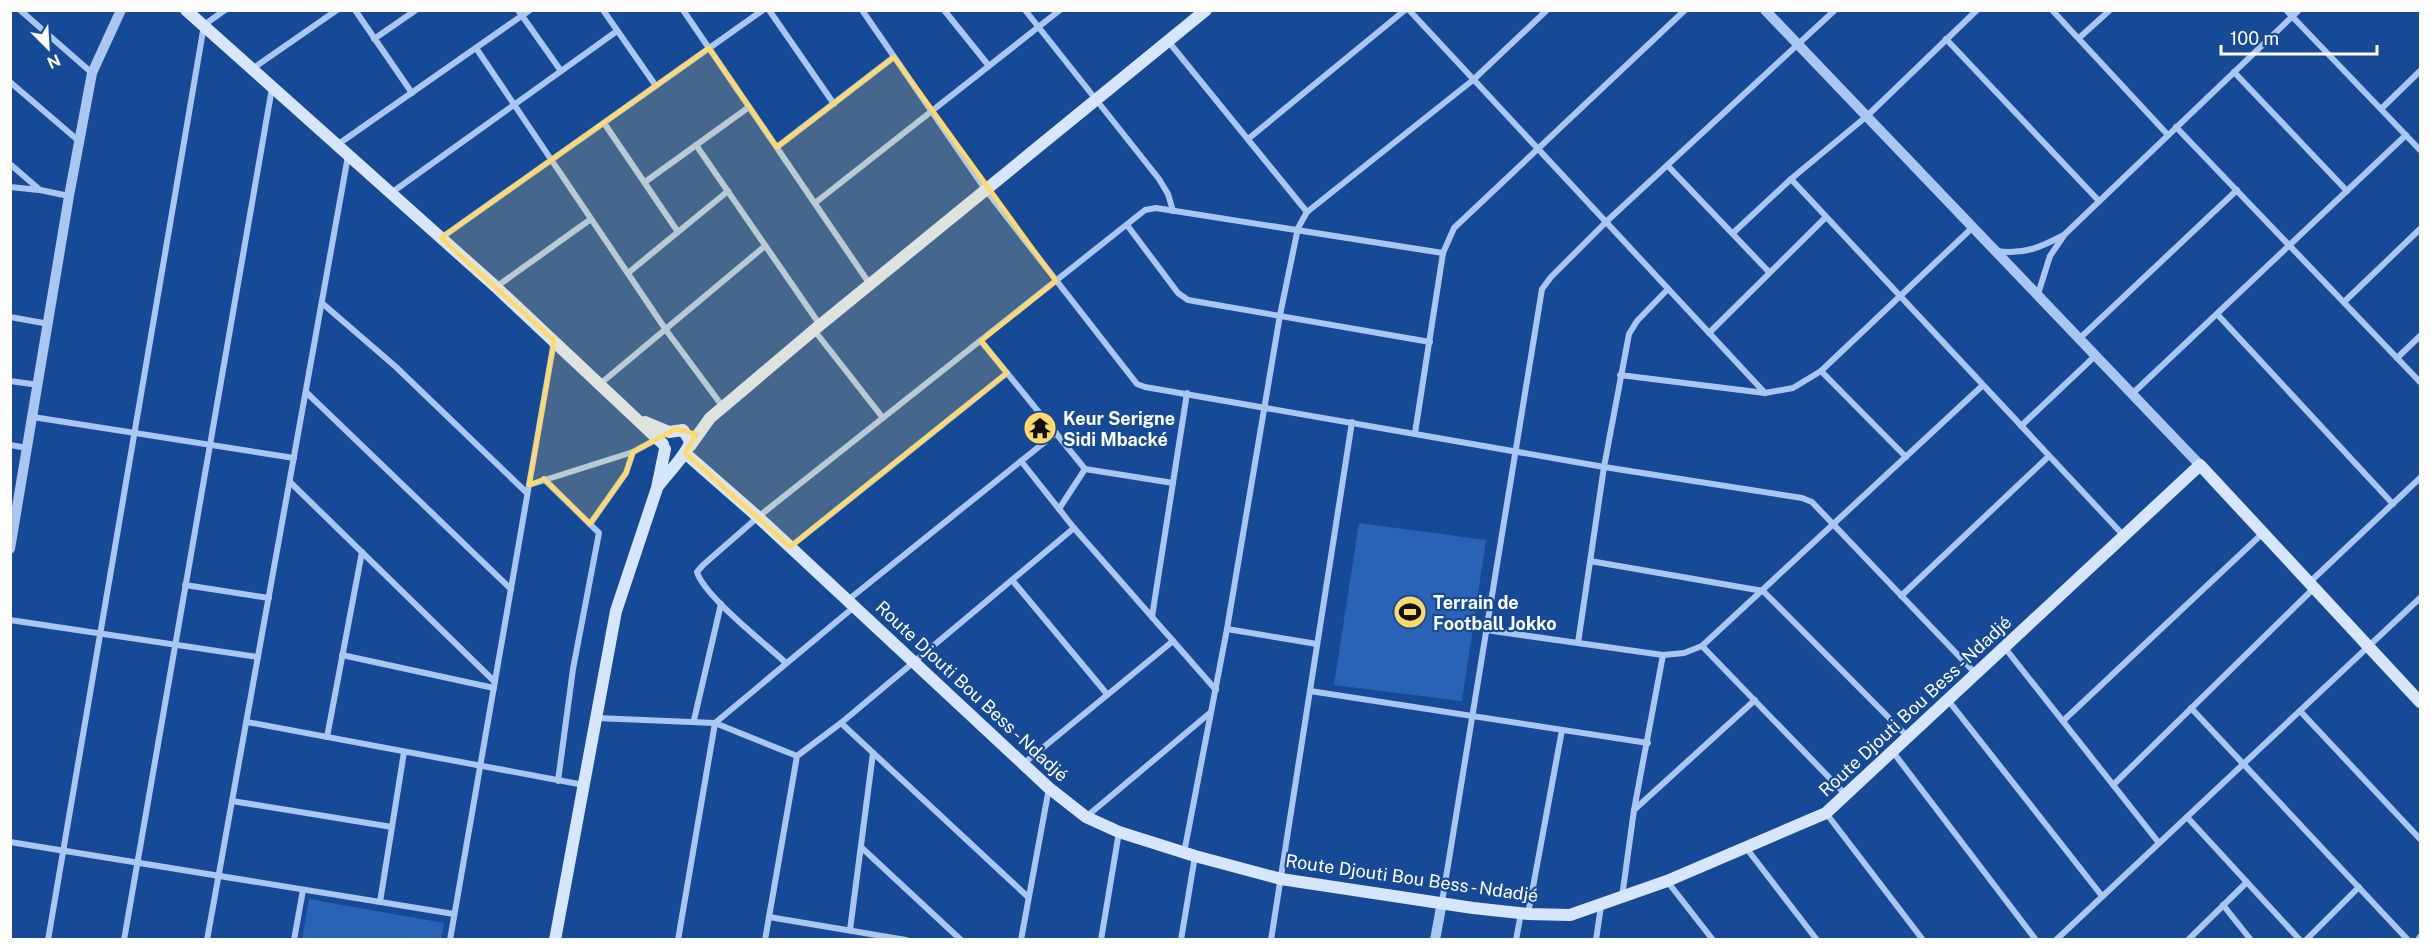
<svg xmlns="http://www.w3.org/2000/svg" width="2431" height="950" viewBox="0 0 2431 950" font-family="'Public Sans',sans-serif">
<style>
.garden{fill:#2a63b5}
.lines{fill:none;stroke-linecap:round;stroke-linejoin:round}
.minor{stroke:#a9c7f1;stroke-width:6}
.tertiary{stroke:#a9c7f1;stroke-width:10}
.secondary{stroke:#d7e6fc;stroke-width:12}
.marked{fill:#ffd969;fill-opacity:0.2;stroke:#ffd969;stroke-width:4.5;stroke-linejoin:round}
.labels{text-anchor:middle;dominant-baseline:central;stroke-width:4.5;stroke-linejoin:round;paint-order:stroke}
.poi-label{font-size:18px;font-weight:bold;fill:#fff;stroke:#174a96;text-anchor:start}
.street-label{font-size:18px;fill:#fff;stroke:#174a96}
</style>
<rect width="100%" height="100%" fill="#174a96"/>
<!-- garden -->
<g class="garden">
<path d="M1359,523L1486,540L1462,701L1334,685Z"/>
<path d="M309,899L444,923L441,939H302Z"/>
</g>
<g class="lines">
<!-- minor -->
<g class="minor">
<path d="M20,10L92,73"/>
<path d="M355,10L412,93"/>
<path d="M518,10L561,71"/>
<path d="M603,10L656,86"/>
<path d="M683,10L869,283"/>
<path d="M769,10L834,104"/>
<path d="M862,10L985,189L1137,384L1145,387L1604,467L1802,498L1812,502L1976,674"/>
<path d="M944,10L989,66"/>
<path d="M1025,10L1159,179L1168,194L1173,211"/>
<path d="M1409,10L1765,393"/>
<path d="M2052,10L2168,135"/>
<path d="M2286,10L2420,150"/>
<path d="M2079,38L2110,10"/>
<path d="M374,39L416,10"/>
<path d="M1946,39L2099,201"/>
<path d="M1168,41L1307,212"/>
<path d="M476,48L666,330L723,407"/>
<path d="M252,69L337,10"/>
<path d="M2234,72L2347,191"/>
<path d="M10,82L80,142"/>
<path d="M2381,109L2420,71"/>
<path d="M604,123L678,232"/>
<path d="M2176,127L2420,382"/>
<path d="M1248,139L1405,10"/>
<path d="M337,145L530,10"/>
<path d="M696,145L820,325"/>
<path d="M777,147L894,57"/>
<path d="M10,164L40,190L69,196"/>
<path d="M1668,166L1769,272"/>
<path d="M1791,179L2124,536"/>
<path d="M645,182L749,107"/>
<path d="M10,187L39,190"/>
<path d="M391,193L617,31"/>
<path d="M815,203L1060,10"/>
<path d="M1127,225L1178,293L1188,300L1430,342"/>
<path d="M1733,233L1791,179L1867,116L1977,10"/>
<path d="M441,238L763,10"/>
<path d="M1997,251C2024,255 2041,247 2064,235"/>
<path d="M628,273L728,191"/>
<path d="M496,287L591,219"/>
<path d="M2038,294L2050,256L2065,234L2299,10"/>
<path d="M2344,302L2420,229"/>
<path d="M322,303L396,367L527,493"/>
<path d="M2217,314L2393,504"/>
<path d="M10,317L49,324"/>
<path d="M814,330L883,418"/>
<path d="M1709,333L1826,217"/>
<path d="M2079,339L2237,190"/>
<path d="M981,341L1085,469L1173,483"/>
<path d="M2397,358L2420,336"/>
<path d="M1821,371L1906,457"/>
<path d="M1620,375L1765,393L1793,388L1821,371L1973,227"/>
<path d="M10,381L39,385"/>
<path d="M600,384L765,246"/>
<path d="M306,392L511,589"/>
<path d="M2132,394L2406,135"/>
<path d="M33,417L294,458"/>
<path d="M2021,426L2095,356"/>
<path d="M1415,433L1443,253L1454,228L1685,10"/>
<path d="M10,445L27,448"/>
<path d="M1021,461L1074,528L1216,690"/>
<path d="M544,479L599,533L573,669L558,781"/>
<path d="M290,482L495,682"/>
<path d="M529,485L633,452L657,439"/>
<path d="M1059,509L1085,469"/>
<path d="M590,524L626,473L633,452"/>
<path d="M790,547L1007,373"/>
<path d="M1590,561L1763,591L1908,737"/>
<path d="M1012,580L1107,694"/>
<path d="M2310,582L2420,478"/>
<path d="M185,585L269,598"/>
<path d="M1901,596L2049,456"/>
<path d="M848,600L1056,433"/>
<path d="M1152,617L1187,393"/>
<path d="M10,620L258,657"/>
<path d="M1227,629L1317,644"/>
<path d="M1486,630L1663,655L1684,653L1702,646L1982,386"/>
<path d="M1578,643L1604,467L1629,334L1637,321L1668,289"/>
<path d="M1702,646L1846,795"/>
<path d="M2005,648L2159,843"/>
<path d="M342,655L494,688"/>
<path d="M786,663C766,644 704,596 697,572L703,565L758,517L1145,210L1156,208L1443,253"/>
<path d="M1310,691L1648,743"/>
<path d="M1948,700L2102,896"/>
<path d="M2191,708L2408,940"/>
<path d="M2300,711L2420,839"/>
<path d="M596,718L715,723L797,756"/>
<path d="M694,720L721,604"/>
<path d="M2063,721L2263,533"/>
<path d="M247,722L584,785"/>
<path d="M841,723L1028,897"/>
<path d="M327,737L362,552"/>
<path d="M1893,752L2036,940"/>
<path d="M1023,764L1173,641"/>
<path d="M2113,785L2314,588"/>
<path d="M232,801L392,827"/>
<path d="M1634,810L1755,700"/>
<path d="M1826,813L1923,940"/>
<path d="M1086,817L1211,712"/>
<path d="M2187,817L2300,940"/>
<path d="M10,842L454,914"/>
<path d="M862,848L961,940"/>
<path d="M1747,849L1817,940"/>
<path d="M1184,853L1227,629L1280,315L1298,228L1307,212L1473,80L1547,10"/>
<path d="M1667,881L1713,940"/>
<path d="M1622,897L1634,810L1663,655"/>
<path d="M380,902L404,752"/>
<path d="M1442,902L1542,289L1551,277L1607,221L1835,10"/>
<path d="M2223,905L2251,940"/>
<path d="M1528,914L1562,730"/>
<path d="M769,917L906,940"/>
<path d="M850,930L873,753"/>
<path d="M48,940L204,25L225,10"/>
<path d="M124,940L272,88"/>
<path d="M207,940L348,156"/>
<path d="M294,940L303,890"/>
<path d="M450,940L554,341"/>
<path d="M678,940L715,723L854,607"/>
<path d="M765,940L797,756L841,723L1074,528"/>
<path d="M1021,940L1049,788"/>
<path d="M1101,940L1119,832"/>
<path d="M1181,940L1195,856"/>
<path d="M1271,940L1352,422"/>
<path d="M1516,940L1521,913"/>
<path d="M1596,940L1601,906"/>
<path d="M2056,940L2420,598"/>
<path d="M2188,940L2247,882"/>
<path d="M2306,940L2359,887"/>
<path d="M2418,940L2420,937"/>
</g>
<!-- tertiary -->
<g class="tertiary">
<path d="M1765,10L2200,465"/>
<path d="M10,549L69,196L92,73L121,10"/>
<path d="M1435,940L1442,902"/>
</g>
<!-- secondary -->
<g class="secondary">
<path d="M186,10L496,287L663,444"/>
<path d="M645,422L669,432L683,430L690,441C689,452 667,474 659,485"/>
<path d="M690,446L710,418L814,330L1206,10"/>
<path d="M685,453L758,517L1049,788L1086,817L1119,832L1195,856L1281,879L1473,908L1528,914L1570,915L1667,881L1826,813L2200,465L2420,702"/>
<path d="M555,940L616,611L657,488L665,449"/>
</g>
</g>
<!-- marked area -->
<path class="marked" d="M709,48L777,147L894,57L1056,281L981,341L1007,373L790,547L685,453L696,434L676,429L633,452L626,473L590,524L544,479L529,485L554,341L441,238Z"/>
<!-- icons -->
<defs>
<symbol id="temple-disc" viewBox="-11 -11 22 22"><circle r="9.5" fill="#ffd969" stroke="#174a96"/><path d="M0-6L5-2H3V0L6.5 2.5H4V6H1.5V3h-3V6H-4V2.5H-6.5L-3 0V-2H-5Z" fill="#111"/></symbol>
<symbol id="stadium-disc" viewBox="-11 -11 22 22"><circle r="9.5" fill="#ffd969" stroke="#174a96"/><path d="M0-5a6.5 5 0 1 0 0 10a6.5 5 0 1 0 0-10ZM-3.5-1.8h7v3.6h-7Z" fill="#111"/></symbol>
</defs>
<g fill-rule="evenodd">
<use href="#temple-disc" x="1021" y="409" width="38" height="38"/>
<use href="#stadium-disc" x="1391" y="593" width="38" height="38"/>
</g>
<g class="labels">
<!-- poi labels -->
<g class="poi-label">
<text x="1063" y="418">Keur Serigne<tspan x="1063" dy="21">Sidi Mbacké</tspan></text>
<text x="1433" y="602">Terrain de<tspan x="1433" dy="21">Football Jokko</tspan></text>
</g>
<!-- street labels -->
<g class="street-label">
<text transform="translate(972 691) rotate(43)">Route Djouti Bou Bess - Ndadjé</text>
<text transform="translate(1915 706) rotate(-43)">Route Djouti Bou Bess - Ndadjé</text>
<text transform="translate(1412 878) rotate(8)">Route Djouti Bou Bess - Ndadjé</text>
</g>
</g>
<!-- border -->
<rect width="2431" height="950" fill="none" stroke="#ffffff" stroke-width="24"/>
<!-- north arrow -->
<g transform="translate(48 48) rotate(156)" stroke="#174a96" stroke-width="4.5" paint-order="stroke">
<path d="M0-4.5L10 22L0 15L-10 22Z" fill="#ffffff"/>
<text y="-9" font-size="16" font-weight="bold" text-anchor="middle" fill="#ffffff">N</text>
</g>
<!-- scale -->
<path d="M2221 45v9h156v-9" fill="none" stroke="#ffffff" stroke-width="3"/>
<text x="2230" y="45" font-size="18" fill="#ffffff" stroke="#174a96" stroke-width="4.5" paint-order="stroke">100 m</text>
</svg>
